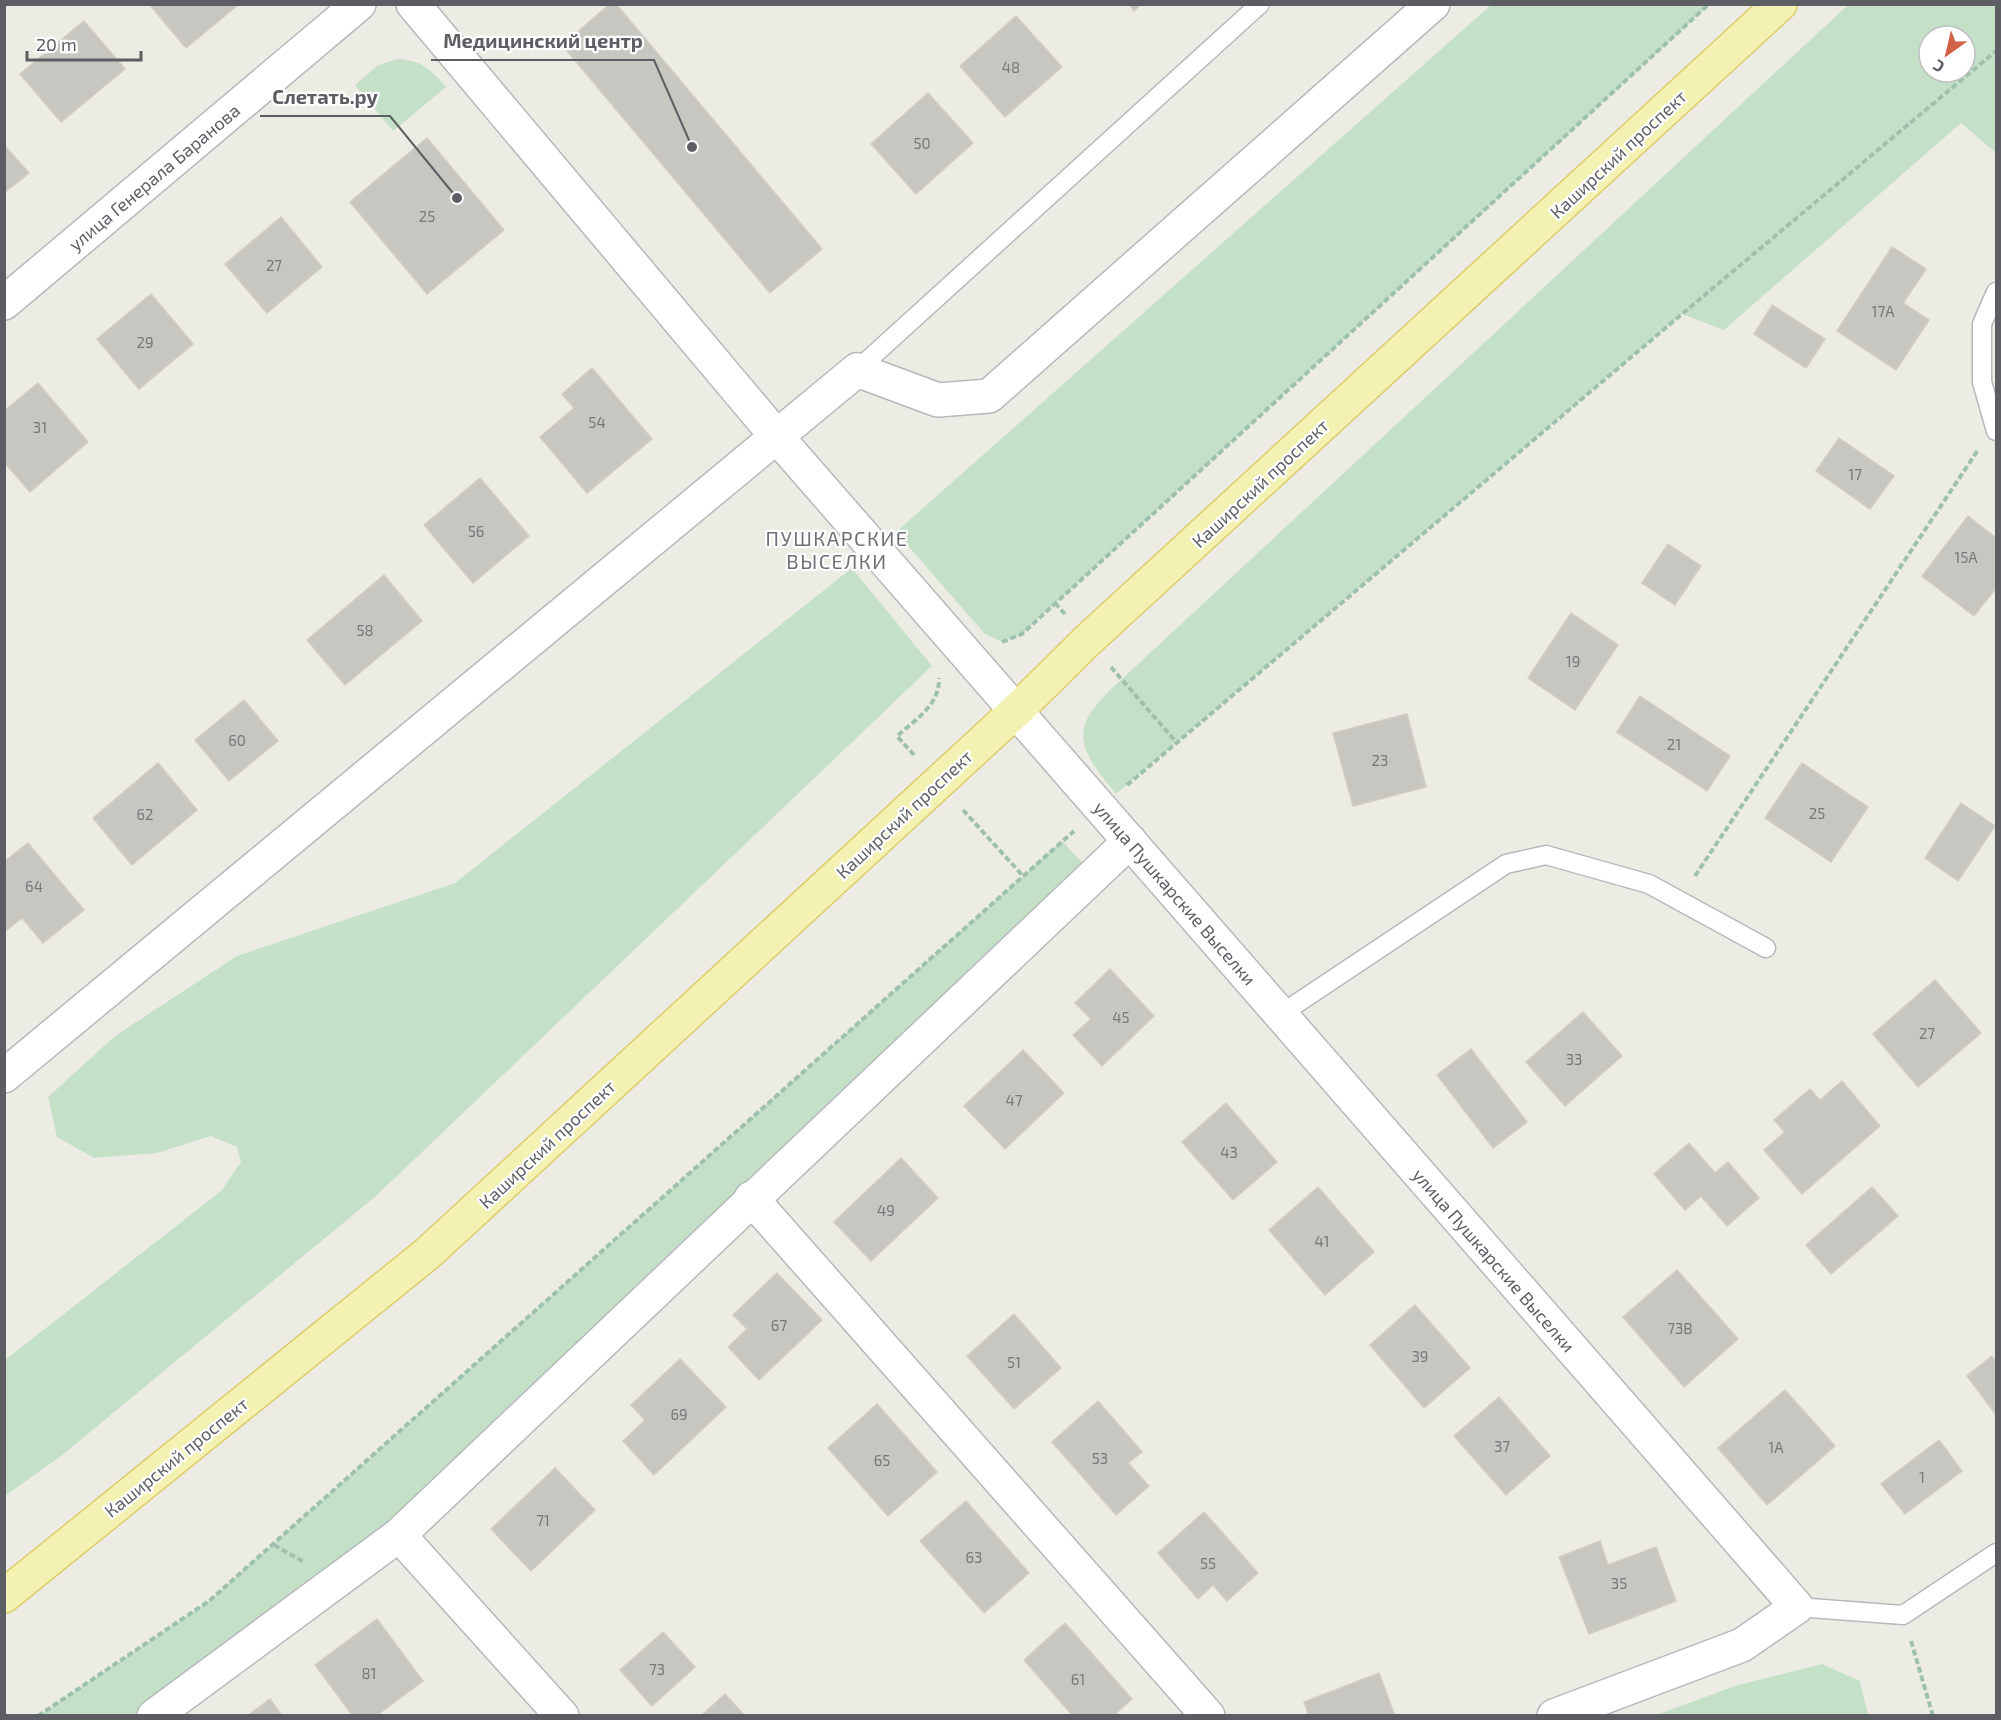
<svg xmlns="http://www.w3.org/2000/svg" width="2001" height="1720" viewBox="0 0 2001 1720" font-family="'Exo 2',sans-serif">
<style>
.green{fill:#c4e1c8;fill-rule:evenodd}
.building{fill:#c8c6c1;stroke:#d0cec3;stroke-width:1.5}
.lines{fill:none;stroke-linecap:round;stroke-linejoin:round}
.lane-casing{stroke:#b6b8bc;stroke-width:21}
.street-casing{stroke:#b6b8bc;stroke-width:36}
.primary-casing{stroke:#decd6b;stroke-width:36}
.path{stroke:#9ec1ad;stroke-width:4;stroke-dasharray:6 3;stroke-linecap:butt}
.lane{stroke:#fff;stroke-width:18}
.street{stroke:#fff;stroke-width:33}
.primary{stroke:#f4f2b2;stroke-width:33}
.labels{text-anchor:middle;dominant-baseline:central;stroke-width:4.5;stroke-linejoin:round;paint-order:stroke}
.number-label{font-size:15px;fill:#77787a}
.street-label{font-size:18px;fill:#5c5e63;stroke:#fff}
.neighbourhood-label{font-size:20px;letter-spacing:1.5px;fill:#6d7075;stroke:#fff}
.leader{fill:none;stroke:#5c5e63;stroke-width:2}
.callout-dot{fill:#5c5e63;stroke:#fff;stroke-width:2}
.callout-label{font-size:20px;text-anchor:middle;font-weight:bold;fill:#5c5e63;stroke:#fff;stroke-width:4.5;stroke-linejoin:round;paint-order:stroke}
</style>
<rect width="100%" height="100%" fill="#edece4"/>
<!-- green -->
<g class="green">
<path d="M1491,5H1709L1022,634L1002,642L985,634L896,532Z"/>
<path d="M1848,5H1996V153L1961,123L1724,330L1682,314L1116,794C1100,773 1072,746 1088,717C1093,708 1102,699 1109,691ZM1929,36H1965V72H1929Z"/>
<path d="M397,59C421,60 430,69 446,87L393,131L355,85L377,66Z"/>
<path d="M852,568L932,666L376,1196L61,1456L5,1496V1360L221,1191L241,1162L237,1147L211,1136L157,1153L94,1158L57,1137L48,1097L115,1036L237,956L455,883Z"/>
<path d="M1062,841L1093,874L399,1535L154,1715L38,1716L209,1601Z"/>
<path d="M1822,1664L1860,1681L1868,1715H1656L1735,1686Z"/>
</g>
<!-- building -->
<g class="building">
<path d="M149,4H239L186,48Z"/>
<path d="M610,4H616L822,249L770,293L562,45Z"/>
<path d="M1129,4H1141L1134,11Z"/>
<path d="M1016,16L1062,67L1005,117L960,66Z"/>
<path d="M84,21L125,69L61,122L20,74Z"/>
<path d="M928,93L973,143L916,194L871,144Z"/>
<path d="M427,138L504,230L427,294L350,202Z"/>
<path d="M4,145L29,173L4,193Z"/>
<path d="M281,217L322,267L267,313L225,264Z"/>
<path d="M1892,247L1926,269L1903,303L1929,320L1896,370L1837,331Z"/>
<path d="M151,294L193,344L139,389L97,339Z"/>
<path d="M1772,305L1825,339L1806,368L1754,334Z"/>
<path d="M592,368L652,439L587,493L540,437L574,408L562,394Z"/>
<path d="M38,383L88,442L30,492L4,462V411Z"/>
<path d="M1839,438L1894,476L1870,509L1816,471Z"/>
<path d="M480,478L529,536L473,583L424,525Z"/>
<path d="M1968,516L1996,538V588L1974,616L1922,576Z"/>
<path d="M1668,544L1701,566L1675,605L1642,583Z"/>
<path d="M384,575L422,621L345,685L307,640Z"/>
<path d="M1571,613L1618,645L1575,710L1528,678Z"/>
<path d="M1640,696L1730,756L1707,791L1617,732Z"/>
<path d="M244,700L278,741L229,781L195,740Z"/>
<path d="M1407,714L1426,787L1353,806L1333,733Z"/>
<path d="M158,763L197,810L132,865L93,818Z"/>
<path d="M1802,763L1868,807L1831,862L1765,818Z"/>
<path d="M1961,803L1995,826L1958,881L1925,858Z"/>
<path d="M28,843L84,910L43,943L22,918L4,932V862Z"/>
<path d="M1110,969L1154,1016L1102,1066L1073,1035L1091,1019L1075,1003Z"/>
<path d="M1935,980L1981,1033L1918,1087L1873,1034Z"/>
<path d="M1583,1012L1622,1056L1565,1106L1526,1062Z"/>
<path d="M1471,1049L1527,1122L1493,1148L1437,1075Z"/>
<path d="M1023,1050L1064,1093L1005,1149L964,1106Z"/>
<path d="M1842,1081L1880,1126L1802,1194L1764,1150L1785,1132L1774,1120L1810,1089L1820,1100Z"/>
<path d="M1226,1103L1277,1162L1233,1200L1182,1142Z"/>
<path d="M1689,1143L1715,1173L1728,1162L1759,1198L1727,1226L1701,1196L1685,1210L1654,1174Z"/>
<path d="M901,1158L938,1198L871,1261L834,1222Z"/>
<path d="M1318,1187L1374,1252L1325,1295L1269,1230Z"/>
<path d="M1872,1187L1898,1216L1831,1274L1806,1245Z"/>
<path d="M1677,1270L1738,1339L1684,1387L1623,1317Z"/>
<path d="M777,1273L822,1320L759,1380L728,1347L747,1329L733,1315Z"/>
<path d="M1415,1305L1470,1368L1424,1408L1370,1345Z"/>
<path d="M1014,1314L1061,1368L1014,1409L967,1356Z"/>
<path d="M1992,1356L1996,1363V1415L1967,1376Z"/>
<path d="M680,1359L726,1407L654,1475L623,1441L645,1420L631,1405Z"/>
<path d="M1785,1390L1835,1446L1767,1505L1718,1448Z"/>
<path d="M1499,1397L1550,1456L1506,1495L1454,1436Z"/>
<path d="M1098,1401L1142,1452L1128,1463L1149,1486L1116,1515L1052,1442Z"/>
<path d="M877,1404L937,1472L888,1516L828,1448Z"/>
<path d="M1939,1440L1962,1471L1905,1514L1881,1484Z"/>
<path d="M555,1468L595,1510L531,1571L491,1529Z"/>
<path d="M966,1501L1029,1573L984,1613L920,1541Z"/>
<path d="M1204,1512L1258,1573L1227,1601L1213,1585L1198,1599L1158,1553Z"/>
<path d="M1600,1541L1608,1565L1656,1547L1676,1601L1589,1634L1559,1557Z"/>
<path d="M377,1619L423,1681L376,1716H353L315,1665Z"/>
<path d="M1065,1623L1132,1699L1113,1716H1073L1024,1660Z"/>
<path d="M663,1632L695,1667L652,1706L620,1670Z"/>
<path d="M1379,1673L1395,1716H1309L1304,1702Z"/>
<path d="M725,1694L745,1716H701Z"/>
<path d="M270,1699L282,1716H247Z"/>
</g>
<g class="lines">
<defs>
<g id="lane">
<path d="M1996,292L1982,324V382L1996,431"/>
<path d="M857,370L1260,4"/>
<path d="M1281,1014L1506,864L1546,855L1649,884L1766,948"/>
<path d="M1797,1607L1903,1615L1996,1553"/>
</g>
<g id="street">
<path d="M413,4L778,438L1797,1607L1742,1645L1554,1716"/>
<path d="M4,303L359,4"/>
<path d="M4,1076L857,370L938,400L989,396L1433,4"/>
<path d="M751,1198L1208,1716"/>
<path d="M399,1535L562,1716"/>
<path d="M154,1716L399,1535L1130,841"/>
</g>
<path id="primary" d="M4,1596L428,1253L1017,710L1088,640L1780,4"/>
</defs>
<!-- lane casing -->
<use href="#lane" class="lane-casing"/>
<!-- street casing -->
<use href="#street" class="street-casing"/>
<!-- primary casing -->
<use href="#primary" class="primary-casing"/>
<!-- path -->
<g class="path">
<path d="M1055,603L1065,614"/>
<path d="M1002,642L1022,634L1709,4"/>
<path d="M1111,667L1177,743"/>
<path d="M914,755L897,736C915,720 940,705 939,678"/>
<path d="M1127,785L1682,314L1996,51"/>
<path d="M963,810L1023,876"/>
<path d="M1695,876L1978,450"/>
<path d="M274,1545L304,1562"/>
<path d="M1911,1641L1933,1716"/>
<path d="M38,1716L209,1601L1074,831"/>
</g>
<!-- lane -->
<use href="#lane" class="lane"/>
<!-- street -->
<use href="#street" class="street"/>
<!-- primary -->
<use href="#primary" class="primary"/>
</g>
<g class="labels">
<!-- number labels -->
<g class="number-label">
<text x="1011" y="67">48</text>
<text x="922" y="143">50</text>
<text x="427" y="216">25</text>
<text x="274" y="265">27</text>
<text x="1883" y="311">17А</text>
<text x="145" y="342">29</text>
<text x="597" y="422">54</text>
<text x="40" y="427">31</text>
<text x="1855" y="474">17</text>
<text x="476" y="531">56</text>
<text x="1966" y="557">15А</text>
<text x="365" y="630">58</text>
<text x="1573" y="661">19</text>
<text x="237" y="740">60</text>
<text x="1674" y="744">21</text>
<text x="1380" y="760">23</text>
<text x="1817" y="813">25</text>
<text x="145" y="814">62</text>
<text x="34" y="886">64</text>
<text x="1121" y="1017">45</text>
<text x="1927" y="1033">27</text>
<text x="1574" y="1059">33</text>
<text x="1014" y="1100">47</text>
<text x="1229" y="1152">43</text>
<text x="886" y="1210">49</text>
<text x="1322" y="1241">41</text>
<text x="779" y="1325">67</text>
<text x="1680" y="1328">73В</text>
<text x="1420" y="1356">39</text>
<text x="1014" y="1362">51</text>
<text x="679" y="1414">69</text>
<text x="1502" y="1446">37</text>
<text x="1776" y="1447">1А</text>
<text x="1100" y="1458">53</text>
<text x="882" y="1460">65</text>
<text x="1922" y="1477">1</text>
<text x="543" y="1520">71</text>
<text x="974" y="1557">63</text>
<text x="1208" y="1563">55</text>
<text x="1619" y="1583">35</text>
<text x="657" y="1669">73</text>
<text x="369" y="1673">81</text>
<text x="1078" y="1679">61</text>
</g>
<!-- street labels -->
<g class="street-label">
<text transform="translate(1618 154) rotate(-43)">Каширский проспект</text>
<text transform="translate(154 177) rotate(-40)">улица Генерала Баранова</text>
<text transform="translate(1260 483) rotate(-43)">Каширский проспект</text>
<text transform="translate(904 814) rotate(-43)">Каширский проспект</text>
<text transform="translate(1175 893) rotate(49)">улица Пушкарские Выселки</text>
<text transform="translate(547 1144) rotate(-43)">Каширский проспект</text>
<text transform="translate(1494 1260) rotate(49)">улица Пушкарские Выселки</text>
<text transform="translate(176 1457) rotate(-39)">Каширский проспект</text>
</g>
<!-- neighbourhood labels -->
<g class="neighbourhood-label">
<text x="837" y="538">ПУШКАРСКИЕ<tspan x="837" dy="23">ВЫСЕЛКИ</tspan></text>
</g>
</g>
<!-- callouts -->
<path class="leader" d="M692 147L654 60H431M457 198L390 116H260"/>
<g class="callout-dot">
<circle cx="692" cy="147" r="6"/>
<circle cx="457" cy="198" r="6"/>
</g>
<g class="callout-label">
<text x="543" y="48">Медицинский центр</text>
<text x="325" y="104">Слетать.ру</text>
</g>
<!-- border -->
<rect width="2001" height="1720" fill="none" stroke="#5c5e63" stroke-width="12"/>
<!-- north arrow -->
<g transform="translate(1947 54) rotate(214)"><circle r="28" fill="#ffffff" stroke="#bebfc1" stroke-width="1.5"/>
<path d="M0-4.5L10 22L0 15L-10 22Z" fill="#d26245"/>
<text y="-9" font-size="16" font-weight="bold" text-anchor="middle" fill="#5c5e63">С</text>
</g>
<!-- scale -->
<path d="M27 51v9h114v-9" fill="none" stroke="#5c5e63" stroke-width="3"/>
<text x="36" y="51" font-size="18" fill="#5c5e63" stroke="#ffffff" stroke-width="4.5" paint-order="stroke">20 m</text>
</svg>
